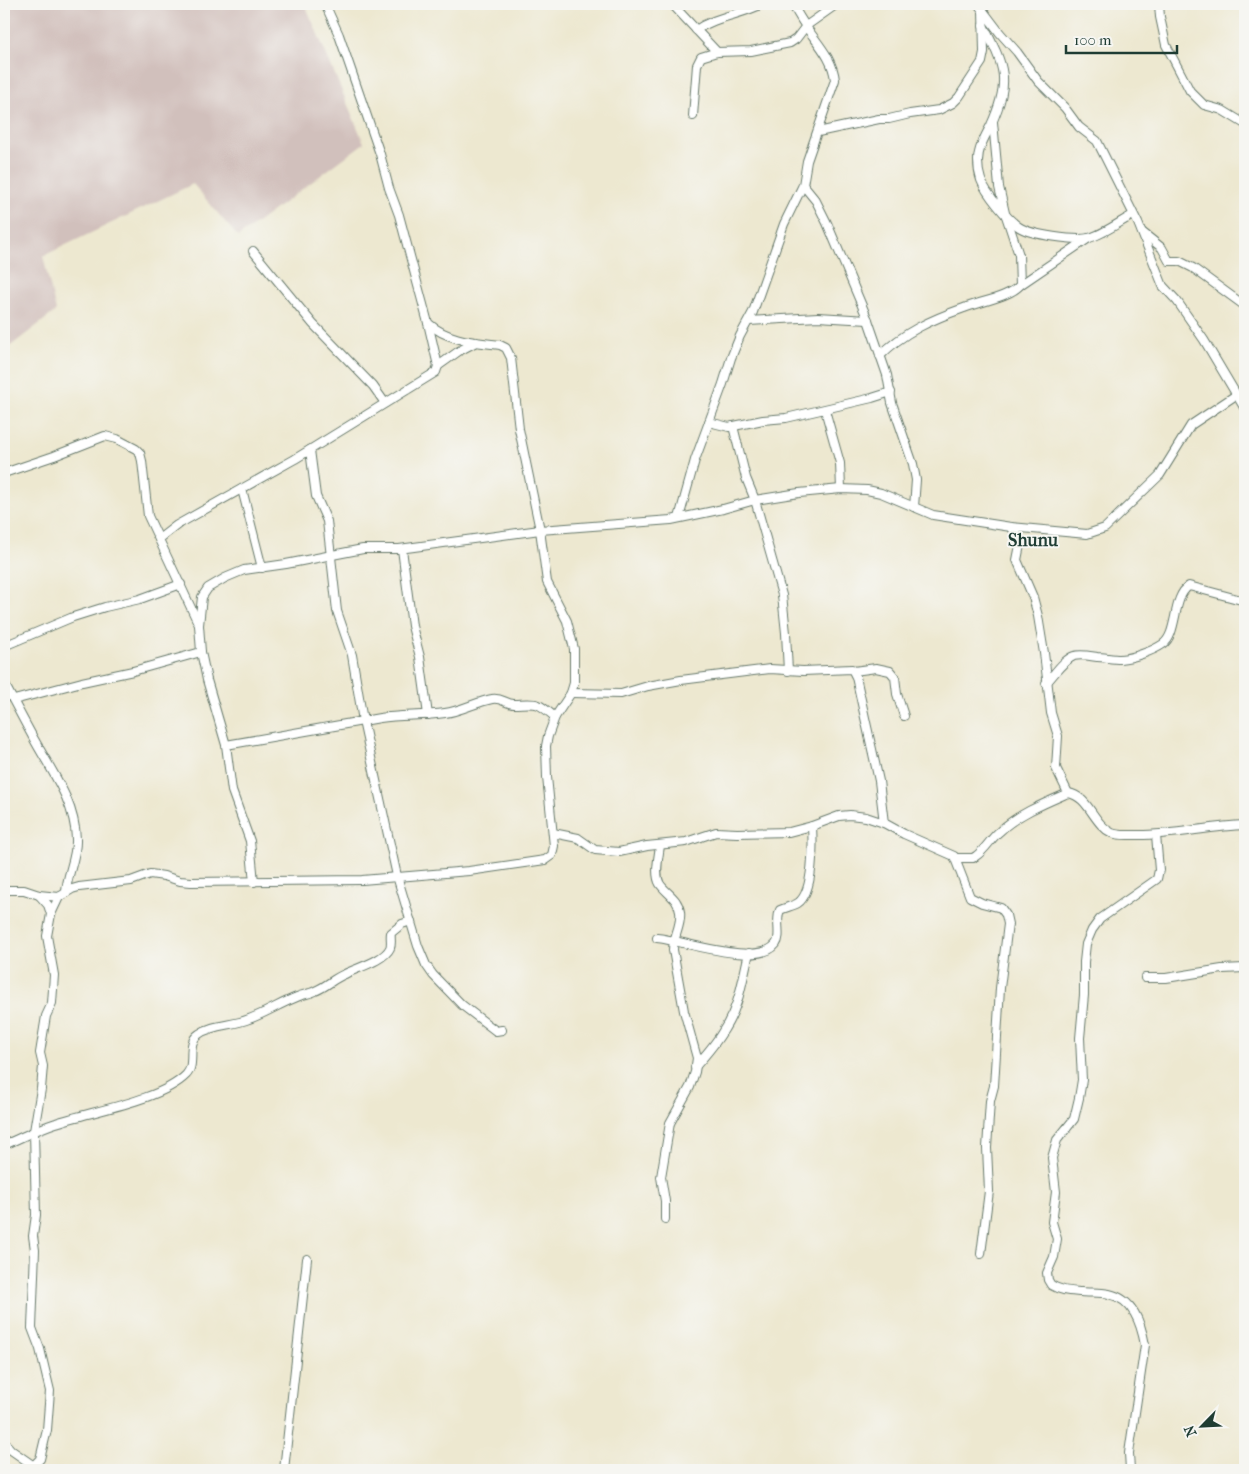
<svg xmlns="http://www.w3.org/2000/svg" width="1249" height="1474" viewBox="0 0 1249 1474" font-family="'IM FELL French Canon',serif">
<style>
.industrial{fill:#d1c0bc}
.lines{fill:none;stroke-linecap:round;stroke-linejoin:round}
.minor-casing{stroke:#67796b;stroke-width:10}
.minor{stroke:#fff;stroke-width:8}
.labels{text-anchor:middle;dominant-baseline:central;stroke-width:4;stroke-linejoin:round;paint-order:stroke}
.quarter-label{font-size:18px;font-weight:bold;fill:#1f3d34;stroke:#f6f6f2}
</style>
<rect width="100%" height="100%" fill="#f6f6f2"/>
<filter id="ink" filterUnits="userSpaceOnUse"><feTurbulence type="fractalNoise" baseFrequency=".02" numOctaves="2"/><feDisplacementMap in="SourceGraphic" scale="10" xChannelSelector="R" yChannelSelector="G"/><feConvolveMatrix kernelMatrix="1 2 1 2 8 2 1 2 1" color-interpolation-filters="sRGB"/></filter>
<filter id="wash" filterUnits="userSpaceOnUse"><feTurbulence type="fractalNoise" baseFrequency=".0096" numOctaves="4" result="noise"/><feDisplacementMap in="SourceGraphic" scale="20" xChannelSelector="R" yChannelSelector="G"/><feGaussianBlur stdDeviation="1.12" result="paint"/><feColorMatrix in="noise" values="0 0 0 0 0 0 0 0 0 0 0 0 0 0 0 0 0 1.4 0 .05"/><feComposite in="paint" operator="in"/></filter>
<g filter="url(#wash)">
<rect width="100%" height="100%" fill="#ede8d0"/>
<!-- industrial -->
<path class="industrial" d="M4,4H305L364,143L238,237L193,184L43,256L56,311L4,351Z"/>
</g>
<g filter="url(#ink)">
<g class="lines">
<defs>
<g id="minor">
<path d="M672,4L717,52"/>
<path d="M978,4L1000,33L1017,52L1038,81L1065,108L1079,127L1097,141L1138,223L1163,286L1177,301L1204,340L1245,409"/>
<path d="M1159,4L1160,17L1166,45L1190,91L1204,105L1222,110L1245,124"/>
<path d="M983,25C1005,67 1011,81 991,125C985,137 978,148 978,161C978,167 979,174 981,180C986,193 1007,219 1019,227C1031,235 1076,241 1089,238C1102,235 1121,221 1133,215"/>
<path d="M696,30C716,16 741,15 762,4"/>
<path d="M693,116L697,65L701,57L717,52L751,51L790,43L796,39L806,26L837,4"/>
<path d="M818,132L879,119H889L910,114L939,110L953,103L959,97L982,62L984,52L983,9"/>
<path d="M803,185L816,201L827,223L868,320L887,375L892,403L913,464L916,480L914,507"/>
<path d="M1142,232L1162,248L1169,261H1179L1193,268L1245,306"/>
<path d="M253,251L313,324L373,386L385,403"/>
<path d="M1020,285L1089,238"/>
<path d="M749,321L818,317L868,320"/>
<path d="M880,356C903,332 933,319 964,308C979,302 1010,297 1020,285L1019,255L1005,213L999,187L993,122"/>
<path d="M438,366L459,351L476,342"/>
<path d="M825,410L840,463L841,489"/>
<path d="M709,422L729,427L763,420L786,418L872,398L891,392"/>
<path d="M733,426L746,478L755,500L782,595L786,633L788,671"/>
<path d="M310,450L316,496L327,521L337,611L352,655L363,721L397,876L418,946L426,965L433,975L462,1005L496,1031L502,1030"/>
<path d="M4,473L54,456L105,436L117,439L136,449L140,453L142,461L148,516L199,625L201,652L207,680L226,745L232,791L250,841L254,882"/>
<path d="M242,489L262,568"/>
<path d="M679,518L695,460L723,384L731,358L740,336L753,312L784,224L803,185L807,161L835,80C833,59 818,44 807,28C801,20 797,12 792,4"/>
<path d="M1011,527L1019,537L1020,545L1017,560L1033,597L1038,616L1044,653L1051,713L1058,736L1056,768L1068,793"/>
<path d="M159,539L177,525L295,459L436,372L438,366L428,323"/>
<path d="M402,549L412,626L420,657L428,715"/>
<path d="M199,625L202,597L208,588L225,578L244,570L286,564L363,549H399L540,530L671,520L723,509L755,500L799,493L841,489L867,490L881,493L933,515L1011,527L1087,534L1105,528L1160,475L1191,425L1236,395"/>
<path d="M4,646L73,617L105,607L140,599L181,584"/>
<path d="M854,671L876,668L890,671L895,677L897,694L904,716"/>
<path d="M4,683C14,702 24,721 35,741C52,772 75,802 76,839C77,857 67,874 66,892"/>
<path d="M1046,683C1054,675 1063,660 1074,656C1081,654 1090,656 1097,657C1104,657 1112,659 1120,659C1133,658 1153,651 1163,644C1178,634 1172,597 1189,586L1245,601"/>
<path d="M571,693L621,694L648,686L681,680L770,669L803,671L852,669L856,677L879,781L884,823"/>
<path d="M14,700L82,682L133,671L201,652"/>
<path d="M226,745L380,718C401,715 423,716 445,713C461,711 476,702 492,699C501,697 506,704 514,704C538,703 536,701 555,717"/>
<path d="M553,833L578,838L595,850L619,852L647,846L686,842L716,832L737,833L789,832L812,826L839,816L850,815L866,817L884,823L904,834L954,856L970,897L982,903L1001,908L1006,915L1008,924L1000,988L994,1086L990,1101L987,1148L989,1191L981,1254"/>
<path d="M660,845C659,856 654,874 660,884C667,894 678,898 680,912C682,925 673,937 673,950L684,1011L697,1058L695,1072L690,1087L670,1123L661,1177L665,1201V1219"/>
<path d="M956,858H973L976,856C986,849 991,838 1000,831C1018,814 1045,803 1068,793C1089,796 1093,824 1112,833C1119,836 1127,835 1135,835C1172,836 1208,826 1245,825"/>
<path d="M4,890H24L39,895L59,897L72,889L79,887L131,881L150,874L164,876L180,881L191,882L362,880L469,871L545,860L552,855L554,846L547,777L546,746L548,736L555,717L571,693L574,683V649L567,621L547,582L540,530L519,429L511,358L506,348L500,345C475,342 448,341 428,323L399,215L389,188L380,154L339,35L325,4"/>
<path d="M39,895L48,905L51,914"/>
<path d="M657,938C682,940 758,968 776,944C782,936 775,921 780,910C786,907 793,906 798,903C814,892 813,843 812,826"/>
<path d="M1145,978H1166L1222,969L1245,968"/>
<path d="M695,1067C712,1048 729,1027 737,1002C742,987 745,969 749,953"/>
<path d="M4,1145C21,1138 37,1129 56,1123C91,1111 160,1101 186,1075C197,1064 185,1043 199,1034C213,1024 233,1026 249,1019C266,1013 281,1003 297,997C303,994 310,994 315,991C326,987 334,978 345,974C356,968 384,961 390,948C392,944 390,937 391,933L402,924L411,921"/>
<path d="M4,1442L11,1450L34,1466"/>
<path d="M29,1470L40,1459L47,1430L50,1391L40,1349L32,1328L35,1250L33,1236L36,1215L34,1131L41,1089L43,1066L40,1053L46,1016L52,1003L54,975L47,936L51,914L59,897"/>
<path d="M284,1470L307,1259"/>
<path d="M1130,1470L1129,1453L1145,1345C1141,1323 1133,1299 1109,1294C1100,1292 1090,1293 1081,1292C1070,1291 1061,1291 1051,1285L1048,1280L1047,1273L1054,1257L1057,1239L1052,1222L1056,1192L1052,1158L1057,1140L1074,1119L1079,1098L1082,1080L1080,1038L1084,995V962L1086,944L1092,930L1100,919L1157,879L1159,870L1156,835"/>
</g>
</defs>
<!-- minor casing -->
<use href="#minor" class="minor-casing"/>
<!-- minor -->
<use href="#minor" class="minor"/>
</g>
</g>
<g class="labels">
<!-- quarter labels -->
<g class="quarter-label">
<text x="1033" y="540">Shunu</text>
</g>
</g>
<!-- margin -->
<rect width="1249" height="1474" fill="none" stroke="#f6f6f2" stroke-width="20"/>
<!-- north arrow -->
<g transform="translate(1202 1426) rotate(246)" stroke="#f6f6f2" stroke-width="4" paint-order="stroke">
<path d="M0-4L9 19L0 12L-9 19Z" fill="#1f3d34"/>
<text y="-8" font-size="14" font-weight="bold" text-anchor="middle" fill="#1f3d34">N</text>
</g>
<!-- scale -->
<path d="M1066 45v8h111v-8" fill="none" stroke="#1f3d34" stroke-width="2.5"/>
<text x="1074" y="45" font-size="15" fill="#1f3d34" stroke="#f6f6f2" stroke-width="4" paint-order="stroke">100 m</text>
</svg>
